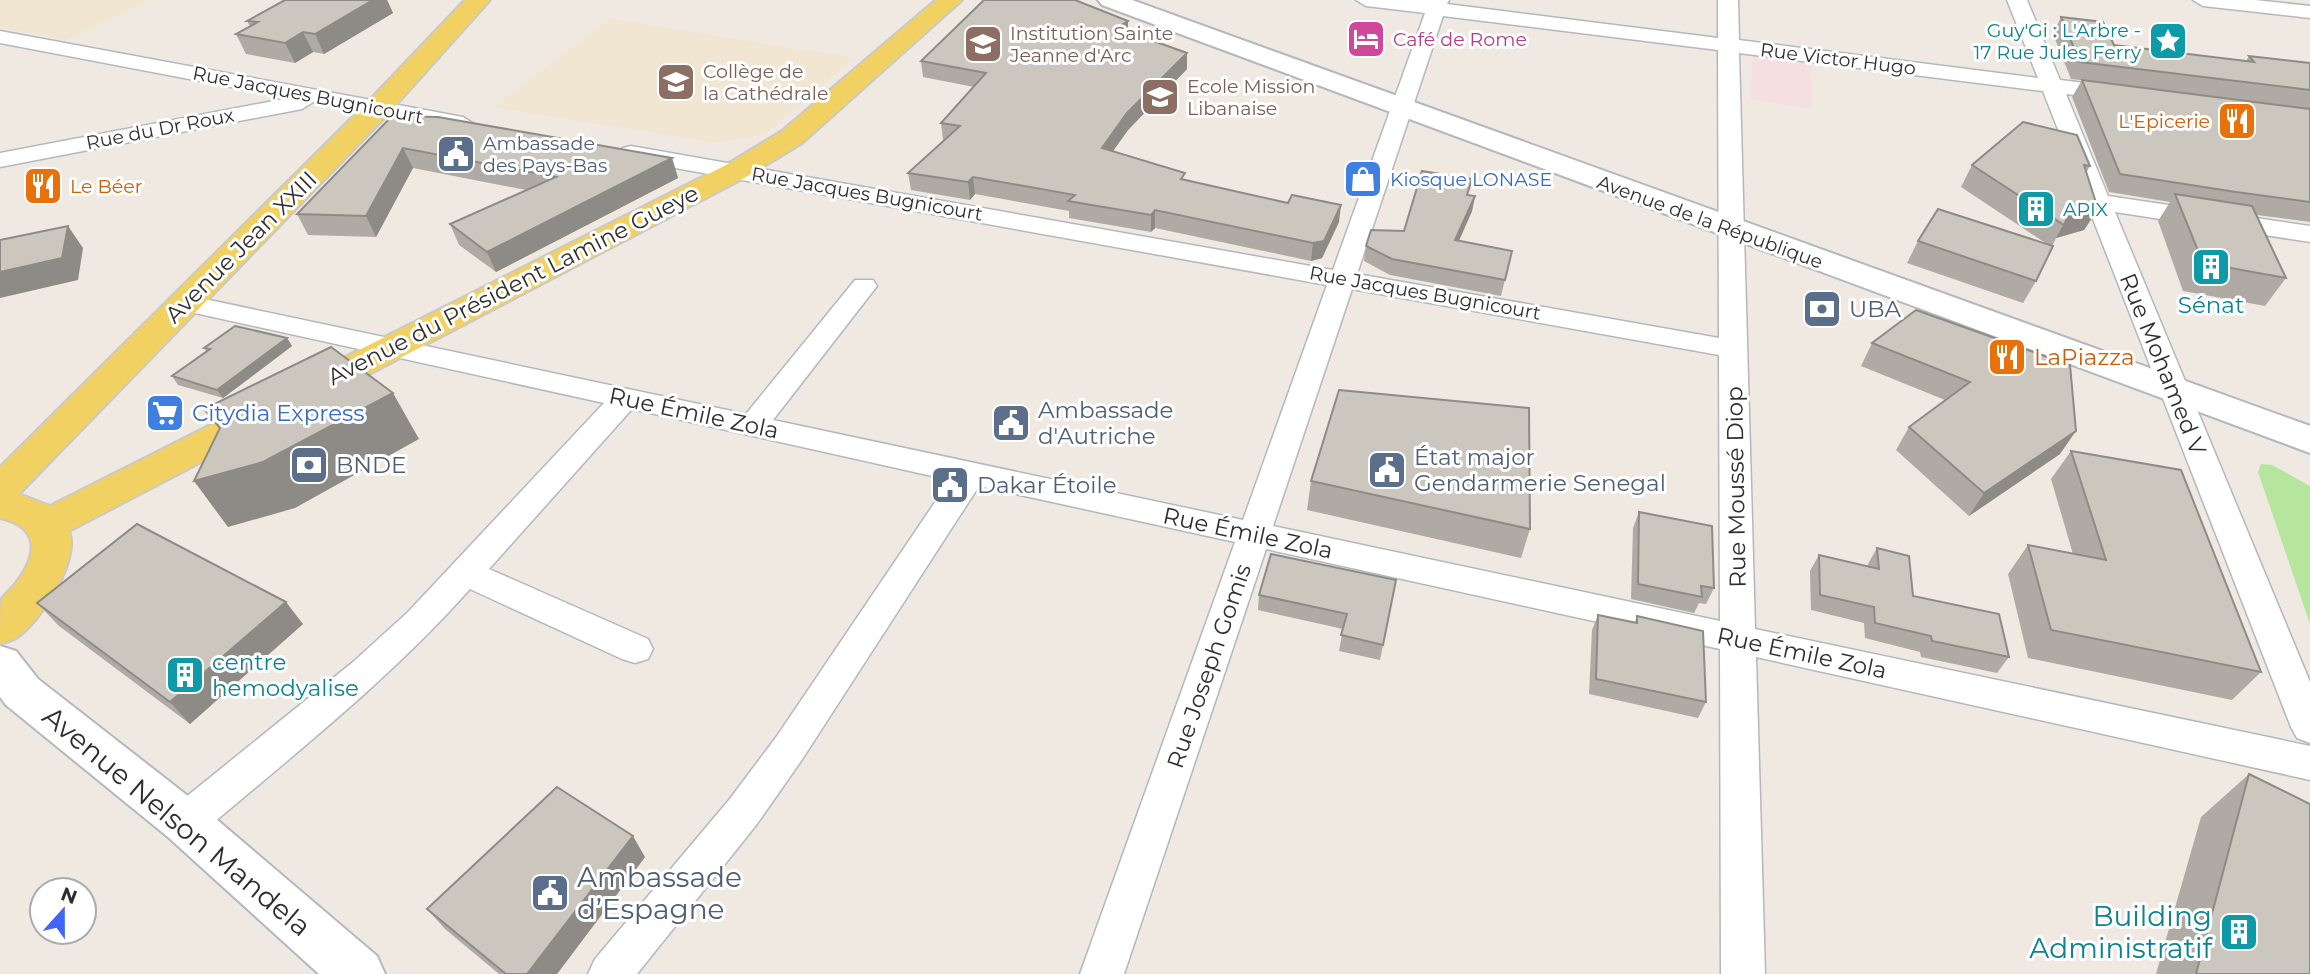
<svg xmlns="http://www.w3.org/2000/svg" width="2310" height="974" viewBox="0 0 2310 974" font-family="Montserrat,sans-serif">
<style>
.education{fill:#f0e6d1}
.medical{fill:#f5dfe0}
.green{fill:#b6e59e}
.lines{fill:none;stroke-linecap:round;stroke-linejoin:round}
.minor-casing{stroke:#b4b7c1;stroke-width:3}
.tertiary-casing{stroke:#b4b7c1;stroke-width:4}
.primary-casing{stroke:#c9c9c9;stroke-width:4}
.minor{fill:#fff;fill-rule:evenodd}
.tertiary{fill:#fff;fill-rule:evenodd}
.primary{fill:#f2d163;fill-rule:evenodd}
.wall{fill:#afaba4}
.shaded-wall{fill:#8e8b86}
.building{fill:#cbc7bf;stroke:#8e8b86;stroke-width:2}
.labels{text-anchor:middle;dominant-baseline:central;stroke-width:6;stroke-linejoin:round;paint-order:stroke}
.far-culture-label{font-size:19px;fill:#0d838f;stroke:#fff;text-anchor:end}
.far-education-label{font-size:19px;fill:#785e54;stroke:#fff;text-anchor:start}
.far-hotel-label{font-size:19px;fill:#b23c85;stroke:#fff;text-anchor:start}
.far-street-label{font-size:19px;fill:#2e2e2e;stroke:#fff}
.far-food-label{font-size:19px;fill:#c56008;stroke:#fff;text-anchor:end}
.far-service-label{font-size:19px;fill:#4e5e75;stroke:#fff;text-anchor:start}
.far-shop-label{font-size:19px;fill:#366cbe;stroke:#fff;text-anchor:start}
.street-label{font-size:23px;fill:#2e2e2e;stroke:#fff}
.culture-label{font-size:23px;fill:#0d838f;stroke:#fff}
.service-label{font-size:23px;fill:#4e5e75;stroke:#fff;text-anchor:start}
.food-label{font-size:23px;fill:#c56008;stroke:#fff;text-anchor:start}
.shop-label{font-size:23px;fill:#366cbe;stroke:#fff;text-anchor:start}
.near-street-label{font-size:28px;fill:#2e2e2e;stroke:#fff}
.near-service-label{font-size:28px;fill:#4e5e75;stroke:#fff;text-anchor:start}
.near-culture-label{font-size:28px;fill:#0d838f;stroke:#fff;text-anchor:end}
</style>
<rect width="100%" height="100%" fill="#efe9e1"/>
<!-- education -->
<g class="education">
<path d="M0,0H149L67,40L0,27Z"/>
<path d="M610,19L854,58L765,134L719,143L494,107Z"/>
</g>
<!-- medical -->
<path class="medical" d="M1753,54L1811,63L1812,109L1750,99Z"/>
<!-- green -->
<path class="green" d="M2261,464L2272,465L2310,486V624L2258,472Z"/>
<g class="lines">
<defs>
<g id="minor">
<path d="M1356,0H1449L1447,4L1718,38V0H1738L1739,40L2038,78L2007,0H2027L2060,80L2118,87L2129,94L2118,101L2066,94L2108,196L2310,226V242L2115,212L2310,682V743L2297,738L2291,727L2043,91L1739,53L1755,629L2310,746V780L1756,657L1765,974H1721L1720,649L1266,549L1124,974H1080L1235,542L979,486L803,758L757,824L637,974H588L595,959L729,800L777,736L950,480L632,409L489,569L648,639L653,649L648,659L635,663L622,659L470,589C389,680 292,756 199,835L185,840L171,835L165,822L171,809L353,662L408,612L604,403L186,311L176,309L173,303L176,297L186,295L746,414L855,280H873L877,286L773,420L1243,520L1327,285L631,160L623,158L619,153L623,148L631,146L1333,270L1425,13L1366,6ZM1443,16L1718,50L1719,338L1357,274ZM1352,289L1719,355L1720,621L1273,526Z"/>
<path d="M2193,0H2255L2310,6V18L2203,6Z"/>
<path d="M0,31L463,117L474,124L463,131L313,102L302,109L0,167V153L289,98L0,43Z"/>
</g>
<g id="tertiary">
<path d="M1098,0H1132L2310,426V453L1102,5Z"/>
<path d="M0,646L16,651L38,679L202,807L377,956L385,974H319L168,837L6,705L0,697Z"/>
</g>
<path id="primary" d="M465,0H490L387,115L19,494L50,506L726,165L782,131L936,0H962L802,143L746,177L69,531C81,559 40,623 16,638C11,641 5,642 0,644C0,632 0,610 1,600C5,594 11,589 16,583C38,554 40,527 0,518V467L367,103Z"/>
</defs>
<!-- minor casing -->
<use href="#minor" class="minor-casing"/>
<!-- tertiary casing -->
<use href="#tertiary" class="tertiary-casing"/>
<!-- primary casing -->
<use href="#primary" class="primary-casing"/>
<!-- minor -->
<use href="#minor" class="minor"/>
<!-- tertiary -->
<use href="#tertiary" class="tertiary"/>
<!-- primary -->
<use href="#primary" class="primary"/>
</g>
<!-- wall -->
<g class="wall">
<path d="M285,0H387L393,13L324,54L313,52L295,63L246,54L236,34L250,26L247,21Z"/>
<path d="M2061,17L2114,45L2246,61L2249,56L2310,63V222L2257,215L2286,278L2265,306L2183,291L2158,221L2170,202L2109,192L2072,97L2082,80L2122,85L2071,79L2053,34Z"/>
<path d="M1128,32L1187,69L1128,130L1113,151L1185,180L1339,222L1322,258L1311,261L1155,228L1151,232L1069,218V211L975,194L970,200L911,190L908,173L945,140H943L941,123L974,87L923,77L921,61Z"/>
<path d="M392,116L672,158L678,178L496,272L459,245L450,224L526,190L413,168L376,237L308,235L297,214Z"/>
<path d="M2023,122L2090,166L2086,173L2098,209L2084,230L2056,238L2036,281L2023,303L1907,263L1918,241L2047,244L1961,187L1972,165Z"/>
<path d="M1468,195L1475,196L1472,211L1459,241L1512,251L1501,296L1390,275L1364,261L1366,246L1404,231Z"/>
<path d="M1916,310L2060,454L1969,516L1896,450L1909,427L1945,400L1861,366L1872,343Z"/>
<path d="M287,338L292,346L223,398L178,385L172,376L207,352L204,348Z"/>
<path d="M2071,451L2261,672L2232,700L2028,658L2008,574L2028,545L2073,554L2051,479Z"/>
<path d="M1311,481L1530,529L1521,558L1307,510Z"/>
<path d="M1639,512L1714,588L1706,604L1699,603L1694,613L1631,599L1633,528Z"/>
<path d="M1877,548L1913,596L2009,657L1997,673L1921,657L1920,652L1865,638L1864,623L1811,610L1810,571L1819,555L1868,566V564Z"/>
<path d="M1396,580L1380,660L1339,651L1343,629L1258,610L1259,595Z"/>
<path d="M37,603L303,624L190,724L59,626Z"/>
<path d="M1598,615L1635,622L1637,616L1706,702L1698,718L1589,694L1592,630Z"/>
<path d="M2249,774L2310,974H2156L2201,817Z"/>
<path d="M645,857L557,974H499L445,929L427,909Z"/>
</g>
<!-- shaded-wall -->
<g class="shaded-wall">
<path d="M373,0H387L393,13L324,54L315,34Z"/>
<path d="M1128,21V36L1117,28Z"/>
<path d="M303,32L313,52L295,63L285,43Z"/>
<path d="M1187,53V69L1128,130L1103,165L1102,148L1127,113Z"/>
<path d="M403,148L413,168L376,237L366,216Z"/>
<path d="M672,158L678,178L496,272L487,252Z"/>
<path d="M973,177L975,194L970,200L968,182Z"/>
<path d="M1475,196L1472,211L1452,256L1455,240Z"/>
<path d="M1341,205L1339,222L1322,258L1311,261L1313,243Z"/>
<path d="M2098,209L2084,230L2056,238L2068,216Z"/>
<path d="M1155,210V228L1151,232V215Z"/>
<path d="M68,226L83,248L78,280L0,298V272Z"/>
<path d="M287,338L292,346L223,398L217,390Z"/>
<path d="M393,393L419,439L295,508L228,527L194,481Z"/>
<path d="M2076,431L2060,454L1969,516L1984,493Z"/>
<path d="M286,602L303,624L190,724L170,702Z"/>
<path d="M633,836L645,857L557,974H527Z"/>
</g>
<!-- building -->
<g class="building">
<path d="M285,0H373L315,34L303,32L285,43L236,34L258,22L247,21Z"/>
<path d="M984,0H1075L1128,21L1117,28L1187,53L1127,113L1102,148L1185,173L1181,179L1288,203L1292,195L1341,205L1324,241L1313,243L1155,210L1151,215L1068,201L1075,195L973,177L968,182L908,173L960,126L941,123L986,73L921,61Z"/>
<path d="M2061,17L2103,22L2114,45L2254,62L2249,56L2310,63V90L2080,62Z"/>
<path d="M2082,80L2310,109V202L2236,192L2120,174Z"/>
<path d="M392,116L438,117L672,158L487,252L450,224L556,177L403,148L366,216L297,214Z"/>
<path d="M2023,122L2077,135L2090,166L2084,165L2098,209L2068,216L2064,225L1972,165Z"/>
<path d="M1422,171L1472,179L1467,195L1475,196L1455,240L1512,251L1505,280L1392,259L1366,246L1371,230L1404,231Z"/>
<path d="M2175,194L2252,206L2286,278L2203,263Z"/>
<path d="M1938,209L2053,246L2036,281L1918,241Z"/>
<path d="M68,226L62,258L0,272V240Z"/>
<path d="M1916,310L2070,365L2076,431L1984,493L1909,427L1970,382L1872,343Z"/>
<path d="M235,326L287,338L217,390L172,376L210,349L204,348Z"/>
<path d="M331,347L393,393L263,462L194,481L220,428L204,409Z"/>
<path d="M1339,390L1529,408L1530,529L1311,481Z"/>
<path d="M2071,451L2181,470L2261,672L2051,630L2028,545L2106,560Z"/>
<path d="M1639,512L1712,526L1714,588L1701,586L1702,597L1638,584Z"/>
<path d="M137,524L286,602L170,702L37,603Z"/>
<path d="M1877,548L1909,556L1913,596L1999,614L2009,657L1932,641L1931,636L1875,623L1874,607L1820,595L1819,555L1879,569Z"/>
<path d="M1271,554L1396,580L1383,645L1341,635L1347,614L1259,595Z"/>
<path d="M1598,615L1637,623V616L1703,631L1706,702L1596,679Z"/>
<path d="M2249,774L2310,804V974H2196Z"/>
<path d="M557,787L633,836L527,974H506L427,909Z"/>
</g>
<!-- icons -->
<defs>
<symbol id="hotel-square" viewBox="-11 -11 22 22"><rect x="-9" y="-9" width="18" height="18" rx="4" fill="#d1479c" stroke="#fff"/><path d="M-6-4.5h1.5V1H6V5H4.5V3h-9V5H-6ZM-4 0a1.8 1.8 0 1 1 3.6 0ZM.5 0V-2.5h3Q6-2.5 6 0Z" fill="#fff"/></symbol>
<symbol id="sight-square" viewBox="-11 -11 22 22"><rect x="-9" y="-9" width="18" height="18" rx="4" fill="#0f9aa8" stroke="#fff"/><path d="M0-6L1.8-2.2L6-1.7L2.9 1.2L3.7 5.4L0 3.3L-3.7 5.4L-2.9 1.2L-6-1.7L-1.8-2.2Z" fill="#fff"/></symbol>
<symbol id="school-square" viewBox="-11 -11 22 22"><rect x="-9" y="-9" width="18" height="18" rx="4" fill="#8d6e63" stroke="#fff"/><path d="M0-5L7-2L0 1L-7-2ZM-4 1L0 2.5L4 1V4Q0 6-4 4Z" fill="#fff"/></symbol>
<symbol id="restaurant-square" viewBox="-11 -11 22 22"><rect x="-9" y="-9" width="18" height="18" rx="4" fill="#e8710a" stroke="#fff"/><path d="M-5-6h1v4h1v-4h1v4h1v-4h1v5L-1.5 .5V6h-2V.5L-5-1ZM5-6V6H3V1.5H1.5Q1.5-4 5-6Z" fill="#fff"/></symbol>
<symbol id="civic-square" viewBox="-11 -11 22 22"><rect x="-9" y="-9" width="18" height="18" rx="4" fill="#5c6f8a" stroke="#fff"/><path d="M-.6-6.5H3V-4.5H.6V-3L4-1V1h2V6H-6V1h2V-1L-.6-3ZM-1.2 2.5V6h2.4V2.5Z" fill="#fff"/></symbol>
<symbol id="shop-square" viewBox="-11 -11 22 22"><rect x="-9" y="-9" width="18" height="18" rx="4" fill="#3f7fe0" stroke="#fff"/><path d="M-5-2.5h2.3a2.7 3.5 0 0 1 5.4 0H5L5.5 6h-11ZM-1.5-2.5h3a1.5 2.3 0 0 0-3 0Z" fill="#fff"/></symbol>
<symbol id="building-square" viewBox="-11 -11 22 22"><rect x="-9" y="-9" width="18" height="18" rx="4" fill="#0f9aa8" stroke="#fff"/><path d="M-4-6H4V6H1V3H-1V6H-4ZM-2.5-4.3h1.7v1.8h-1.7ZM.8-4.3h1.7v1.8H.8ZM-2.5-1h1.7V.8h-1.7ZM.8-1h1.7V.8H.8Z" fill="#fff"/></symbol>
<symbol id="bank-square" viewBox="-11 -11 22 22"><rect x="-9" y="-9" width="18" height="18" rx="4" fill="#5c6f8a" stroke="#fff"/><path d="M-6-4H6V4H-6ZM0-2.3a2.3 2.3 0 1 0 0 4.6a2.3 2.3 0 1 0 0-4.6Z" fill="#fff"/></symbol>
<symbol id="supermarket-square" viewBox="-11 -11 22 22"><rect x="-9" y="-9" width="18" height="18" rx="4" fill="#3f7fe0" stroke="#fff"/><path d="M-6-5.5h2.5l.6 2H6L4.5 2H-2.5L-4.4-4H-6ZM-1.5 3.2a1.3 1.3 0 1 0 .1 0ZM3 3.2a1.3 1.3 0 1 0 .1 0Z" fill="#fff"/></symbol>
</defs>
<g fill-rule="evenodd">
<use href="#hotel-square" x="1344" y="17" width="44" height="44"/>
<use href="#sight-square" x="2146" y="19" width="44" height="44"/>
<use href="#school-square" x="961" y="22" width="44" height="44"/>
<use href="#school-square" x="654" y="60" width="44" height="44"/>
<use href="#school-square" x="1138" y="75" width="44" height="44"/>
<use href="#restaurant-square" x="2215" y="99" width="44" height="44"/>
<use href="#civic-square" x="434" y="132" width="44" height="44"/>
<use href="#shop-square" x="1341" y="157" width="44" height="44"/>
<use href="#restaurant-square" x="21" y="164" width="44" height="44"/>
<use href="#building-square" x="2014" y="187" width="44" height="44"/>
<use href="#building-square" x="2189" y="245" width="44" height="44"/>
<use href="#bank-square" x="1800" y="287" width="44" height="44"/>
<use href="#restaurant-square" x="1985" y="335" width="44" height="44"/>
<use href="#supermarket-square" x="143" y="391" width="44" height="44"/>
<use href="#civic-square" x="989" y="401" width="44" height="44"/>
<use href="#bank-square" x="287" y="443" width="44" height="44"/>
<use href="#civic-square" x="1365" y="448" width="44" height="44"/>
<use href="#civic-square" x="928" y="463" width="44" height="44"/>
<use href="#building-square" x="163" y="653" width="44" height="44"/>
<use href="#civic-square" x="528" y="871" width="44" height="44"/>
<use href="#building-square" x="2217" y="910" width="44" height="44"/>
</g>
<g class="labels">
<!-- far-culture labels -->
<g class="far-culture-label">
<text x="2141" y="30">Guy'Gi : L'Arbre -<tspan x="2141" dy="22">17 Rue Jules Ferry</tspan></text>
<text x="2063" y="209" text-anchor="start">APIX</text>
</g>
<!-- far-education labels -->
<g class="far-education-label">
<text x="1010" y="33">Institution Sainte<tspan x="1010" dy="22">Jeanne d'Arc</tspan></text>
<text x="703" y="71">Collège de<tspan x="703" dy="22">la Cathédrale</tspan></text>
<text x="1187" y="86">Ecole Mission<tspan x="1187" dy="22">Libanaise</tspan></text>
</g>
<!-- far-hotel labels -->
<g class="far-hotel-label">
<text x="1393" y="39">Café de Rome</text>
</g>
<!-- far-street labels -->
<g class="far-street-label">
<text transform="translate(1838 59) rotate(7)">Rue Victor Hugo</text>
<text transform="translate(308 95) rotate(11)">Rue Jacques Bugnicourt</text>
<text transform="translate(160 129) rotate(-11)">Rue du Dr Roux</text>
<text transform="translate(867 194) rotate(10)">Rue Jacques Bugnicourt</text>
<text transform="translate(1710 222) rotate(20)">Avenue de la République</text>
<text transform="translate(1425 293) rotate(10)">Rue Jacques Bugnicourt</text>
</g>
<!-- far-food labels -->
<g class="far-food-label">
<text x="2210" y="121">L'Epicerie</text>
<text x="70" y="186" text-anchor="start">Le Béer</text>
</g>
<!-- far-service labels -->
<g class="far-service-label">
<text x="483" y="143">Ambassade<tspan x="483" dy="22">des Pays-Bas</tspan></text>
</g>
<!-- far-shop labels -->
<g class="far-shop-label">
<text x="1390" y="179">Kiosque LONASE</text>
</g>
<!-- street labels -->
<g class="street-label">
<text transform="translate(241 247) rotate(-45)">Avenue Jean XXIII</text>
<text transform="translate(513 285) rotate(-27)">Avenue du Président Lamine Gueye</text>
<text transform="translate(2163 364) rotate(68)">Rue Mohamed V</text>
<text transform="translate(694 413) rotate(12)">Rue Émile Zola</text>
<text transform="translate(1736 487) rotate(-91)">Rue Moussé Diop</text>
<text transform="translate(1248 533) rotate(12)">Rue Émile Zola</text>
<text transform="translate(1802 653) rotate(12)">Rue Émile Zola</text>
<text transform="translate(1209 666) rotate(-71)">Rue Joseph Gomis</text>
</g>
<!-- culture labels -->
<g class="culture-label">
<text x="2211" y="305">Sénat</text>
<text x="212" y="662" text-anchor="start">centre<tspan x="212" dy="26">hemodyalise</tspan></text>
</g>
<!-- service labels -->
<g class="service-label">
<text x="1849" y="309">UBA</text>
<text x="1038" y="410">Ambassade<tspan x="1038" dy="26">d'Autriche</tspan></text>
<text x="1414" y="457">État major<tspan x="1414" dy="26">Gendarmerie Senegal</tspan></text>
<text x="336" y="465">BNDE</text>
<text x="977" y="485">Dakar Étoile</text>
</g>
<!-- food labels -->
<g class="food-label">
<text x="2034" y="357">LaPiazza</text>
</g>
<!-- shop labels -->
<g class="shop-label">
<text x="192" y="413">Citydia Express</text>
</g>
<!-- near-street labels -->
<g class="near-street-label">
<text transform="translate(177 821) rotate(40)">Avenue Nelson Mandela</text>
</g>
<!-- near-service labels -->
<g class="near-service-label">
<text x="577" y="877">Ambassade<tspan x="577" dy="32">d’Espagne</tspan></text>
</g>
<!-- near-culture labels -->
<g class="near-culture-label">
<text x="2212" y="916">Building<tspan x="2212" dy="32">Administratif</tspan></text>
</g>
</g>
<!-- north arrow -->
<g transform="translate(63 911) rotate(21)"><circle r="33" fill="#ffffff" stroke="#ababab" stroke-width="2"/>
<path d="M0-5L12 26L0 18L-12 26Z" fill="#4264fb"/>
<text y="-10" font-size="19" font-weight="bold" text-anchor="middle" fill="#2e2e2e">N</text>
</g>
</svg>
